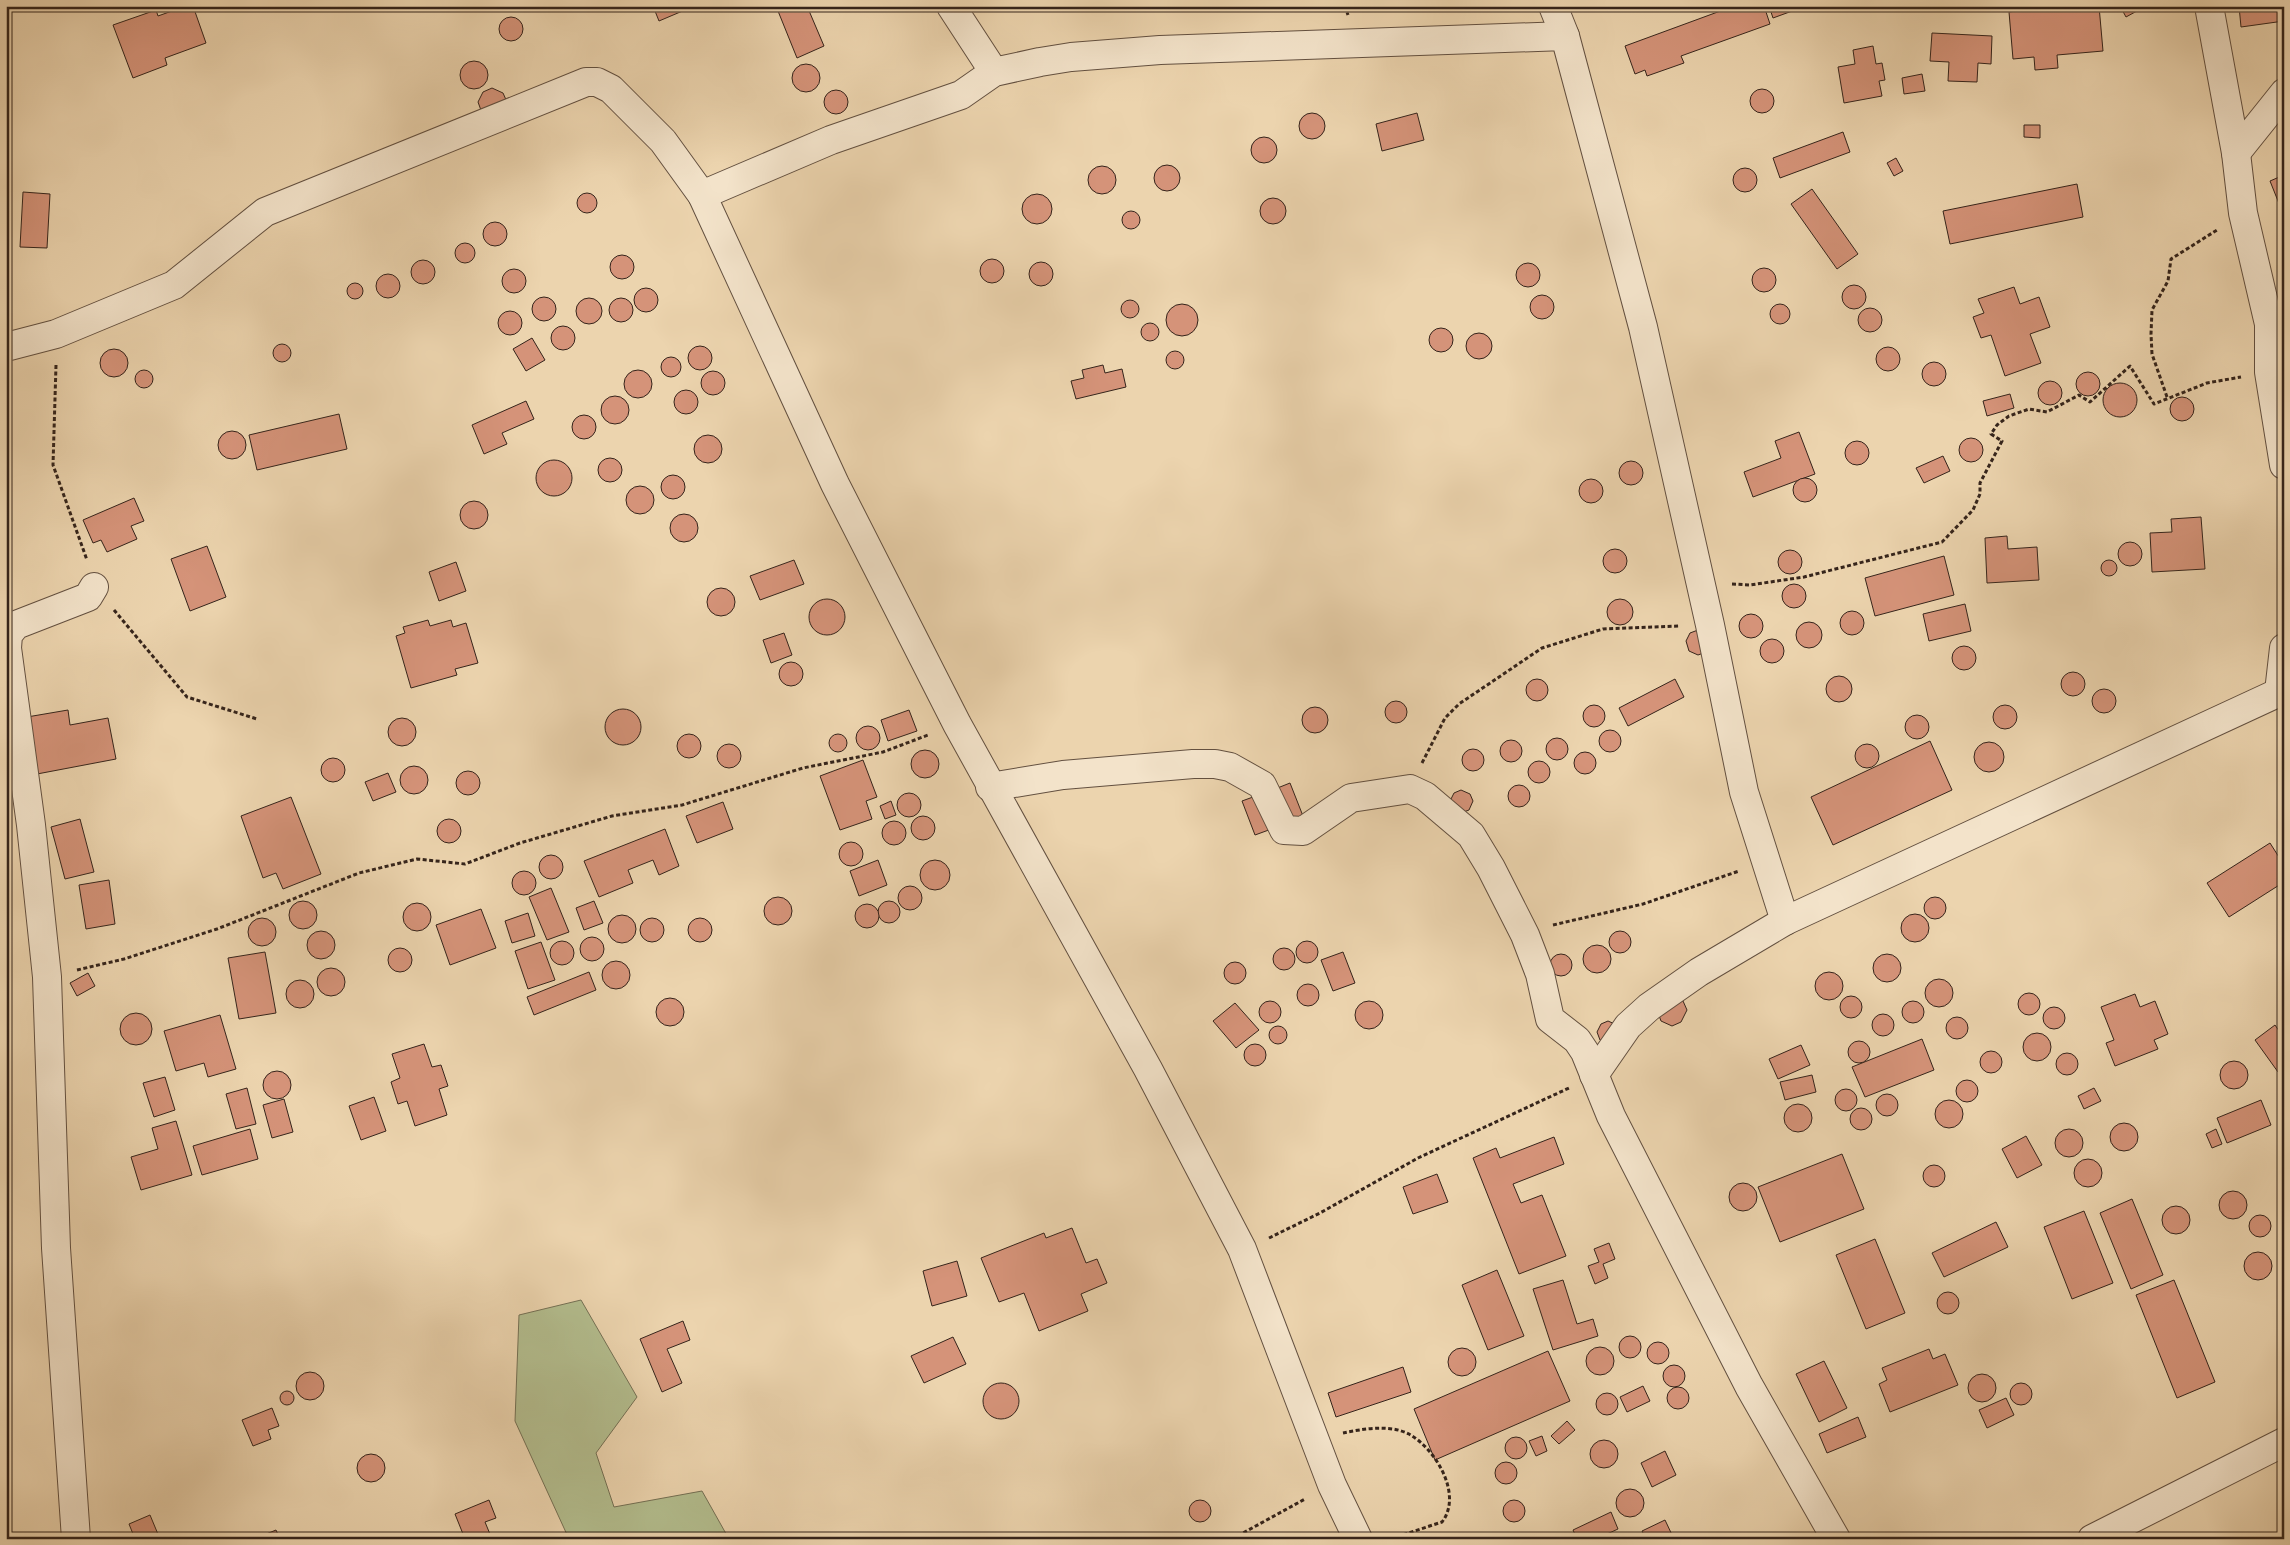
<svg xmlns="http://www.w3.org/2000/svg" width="2290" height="1545" viewBox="0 0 2290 1545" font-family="Alegreya,serif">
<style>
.green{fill:#b3bd8e;stroke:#747054}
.building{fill:#d59379;stroke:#35241b}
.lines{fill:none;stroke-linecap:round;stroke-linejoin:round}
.minor-casing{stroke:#635040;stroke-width:30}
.path{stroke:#35241b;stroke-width:3;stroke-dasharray:4 2.5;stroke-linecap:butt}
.minor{stroke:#f3e3ca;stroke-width:28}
</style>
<rect width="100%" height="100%" fill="#ecd4ae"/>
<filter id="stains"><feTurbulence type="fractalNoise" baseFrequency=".004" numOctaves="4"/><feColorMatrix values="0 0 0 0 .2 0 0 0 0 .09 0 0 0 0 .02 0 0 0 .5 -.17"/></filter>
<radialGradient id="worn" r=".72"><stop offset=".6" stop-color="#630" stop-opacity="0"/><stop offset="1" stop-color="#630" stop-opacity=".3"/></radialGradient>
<!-- green -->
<path class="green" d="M581,1300L637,1397L596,1453L614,1507L702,1491L729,1539H569L515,1421L519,1315Z"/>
<!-- building -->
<g class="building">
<path d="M186,6H193L206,43L165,58L167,65L133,78L113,25L156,10L158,16Z"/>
<path d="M653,6H691L692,7L659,21Z"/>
<path d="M789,6H807L824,46L797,58L778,11Z"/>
<path d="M1734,6H1764L1770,24L1681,56L1684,63L1647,76L1645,70L1635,74L1625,46Z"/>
<path d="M1769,6H1806L1773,18Z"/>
<path d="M2024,6H2099L2103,51L2057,55L2058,68L2035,70L2034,57L2013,59L2009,12L2024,10Z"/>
<path d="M2120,6H2146L2126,17Z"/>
<path d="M2239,6H2283L2284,21L2241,27Z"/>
<circle cx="511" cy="29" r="12"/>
<path d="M1932,33L1992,36L1991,64L1978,63L1977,82L1948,81L1949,62L1930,61Z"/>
<path d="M1873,46L1876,64L1882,63L1885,80L1879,81L1882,96L1844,103L1838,67L1855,64L1853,50Z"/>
<circle cx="474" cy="75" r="14"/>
<circle cx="806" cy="78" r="14"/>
<path d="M1922,74L1925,91L1904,94L1902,78Z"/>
<path d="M492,88L503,93L507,102L482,113L478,102L483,92Z"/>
<circle cx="1762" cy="101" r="12"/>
<circle cx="836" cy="102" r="12"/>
<path d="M1417,113L1424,140L1382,151L1376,124Z"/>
<circle cx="1312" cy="126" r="13"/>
<path d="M2024,125H2040V138L2024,137Z"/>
<path d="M1843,132L1850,152L1780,178L1773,158Z"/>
<circle cx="1264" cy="150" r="13"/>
<path d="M1896,158L1903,171L1894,176L1887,163Z"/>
<circle cx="1167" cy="178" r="13"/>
<circle cx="1102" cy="180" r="14"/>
<circle cx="1745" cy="180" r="12"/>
<path d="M2284,175V216L2270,181Z"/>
<path d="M2077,184L2083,217L1950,244L1943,211Z"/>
<path d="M1812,189L1858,254L1837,269L1791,204Z"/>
<path d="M23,192L50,194L47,248L20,247Z"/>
<circle cx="587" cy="203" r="10"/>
<circle cx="1037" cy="209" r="15"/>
<circle cx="1273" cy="211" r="13"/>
<circle cx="1131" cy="220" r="9"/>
<circle cx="495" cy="234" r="12"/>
<circle cx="465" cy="253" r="10"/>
<circle cx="622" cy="267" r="12"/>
<circle cx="992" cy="271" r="12"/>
<circle cx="423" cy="272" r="12"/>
<circle cx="1041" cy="274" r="12"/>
<circle cx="1528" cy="275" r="12"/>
<circle cx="1764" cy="280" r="12"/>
<circle cx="514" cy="281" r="12"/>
<circle cx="388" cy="286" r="12"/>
<circle cx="355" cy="291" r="8"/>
<circle cx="1854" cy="297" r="12"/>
<path d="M2014,287L2020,304L2039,297L2050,327L2030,334L2041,363L2005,376L1991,335L1981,338L1973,317L1984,313L1978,299Z"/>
<circle cx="646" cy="300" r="12"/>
<circle cx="1542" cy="307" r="12"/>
<circle cx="544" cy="309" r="12"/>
<circle cx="589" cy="311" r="13"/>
<circle cx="621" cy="310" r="12"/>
<circle cx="1130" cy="309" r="9"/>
<circle cx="1182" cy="320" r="16"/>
<circle cx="1780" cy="314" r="10"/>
<circle cx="1870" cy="320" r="12"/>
<circle cx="510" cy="323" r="12"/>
<circle cx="1150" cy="332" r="9"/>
<circle cx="563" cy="338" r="12"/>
<circle cx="1441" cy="340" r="12"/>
<circle cx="1479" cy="346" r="13"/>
<path d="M532,338L545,360L526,371L513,349Z"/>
<circle cx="282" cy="353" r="9"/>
<circle cx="700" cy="358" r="12"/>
<circle cx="1888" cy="359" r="12"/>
<circle cx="114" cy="363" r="14"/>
<circle cx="1175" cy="360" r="9"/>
<circle cx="671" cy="367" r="10"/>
<circle cx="1934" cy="374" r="12"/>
<path d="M1103,365L1105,373L1122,369L1126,387L1076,399L1071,381L1084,378L1082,370Z"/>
<circle cx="638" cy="384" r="14"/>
<circle cx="144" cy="379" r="9"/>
<circle cx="713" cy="383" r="12"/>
<circle cx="2088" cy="384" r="12"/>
<circle cx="2050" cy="393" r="12"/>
<circle cx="2120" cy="400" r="17"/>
<circle cx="686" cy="402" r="12"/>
<path d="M2010,394L2014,408L1987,416L1983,401Z"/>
<circle cx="615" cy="410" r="14"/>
<circle cx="2182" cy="409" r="12"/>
<path d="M526,401L534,419L502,433L507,444L484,454L472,425Z"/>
<path d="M339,414L347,449L257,470L249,435Z"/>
<circle cx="584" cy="427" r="12"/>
<circle cx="232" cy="445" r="14"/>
<path d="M1799,432L1815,474L1753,497L1744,472L1781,458L1775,441Z"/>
<circle cx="708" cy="449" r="14"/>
<circle cx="1971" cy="450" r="12"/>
<circle cx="1857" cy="453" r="12"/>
<path d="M1943,456L1950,471L1924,483L1916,468Z"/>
<circle cx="610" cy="470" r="12"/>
<circle cx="554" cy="478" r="18"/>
<circle cx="1631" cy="473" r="12"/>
<circle cx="673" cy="487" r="12"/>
<circle cx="1805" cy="490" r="12"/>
<circle cx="1591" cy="491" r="12"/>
<circle cx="640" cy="500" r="14"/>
<path d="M134,498L144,521L131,526L137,539L107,552L101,540L93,543L83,520Z"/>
<circle cx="474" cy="515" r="14"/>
<circle cx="684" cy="528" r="14"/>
<path d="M2201,517L2205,569L2152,572L2150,533L2172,532L2171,519Z"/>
<path d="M2007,536L2008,549L2037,547L2039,580L1987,583L1985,538Z"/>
<circle cx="2130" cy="554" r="12"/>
<path d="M207,546L226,597L190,611L171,559Z"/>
<circle cx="1615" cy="561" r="12"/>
<circle cx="1790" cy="562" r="12"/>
<path d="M1944,556L1954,595L1875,616L1865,578Z"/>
<circle cx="2109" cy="568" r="8"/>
<path d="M794,560L804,584L760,600L750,576Z"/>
<path d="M456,562L466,591L439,601L429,572Z"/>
<circle cx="1794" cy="596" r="12"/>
<circle cx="721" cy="602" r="14"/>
<circle cx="1620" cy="612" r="13"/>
<circle cx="827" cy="617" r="18"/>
<path d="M1965,604L1971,631L1929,641L1923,614Z"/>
<circle cx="1852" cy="623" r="12"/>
<circle cx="1751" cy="626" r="12"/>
<path d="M428,620L430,626L451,620L453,627L466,623L478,663L455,669L457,675L411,688L396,636L405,633L403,627Z"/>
<circle cx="1809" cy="635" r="13"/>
<path d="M1698,630L1706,652L1698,655L1689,651L1686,641L1690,633Z"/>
<path d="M784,633L792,655L771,663L763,640Z"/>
<circle cx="1772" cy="651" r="12"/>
<circle cx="1964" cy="658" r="12"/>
<circle cx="791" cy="674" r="12"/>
<circle cx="2073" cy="684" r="12"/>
<circle cx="1839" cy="689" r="13"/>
<path d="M1675,679L1684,697L1628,726L1619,708Z"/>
<circle cx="1537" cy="690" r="11"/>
<circle cx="2104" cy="701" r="12"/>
<circle cx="1396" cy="712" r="11"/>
<circle cx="2005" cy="717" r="12"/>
<circle cx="1594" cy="716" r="11"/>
<circle cx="1315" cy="720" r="13"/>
<circle cx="623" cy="727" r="18"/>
<path d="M68,710L70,725L108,718L116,759L37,774L27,717Z"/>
<path d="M909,710L917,731L888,741L881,720Z"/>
<circle cx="1917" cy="727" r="12"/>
<circle cx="402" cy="732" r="14"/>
<circle cx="868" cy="738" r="12"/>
<circle cx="1610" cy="741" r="11"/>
<circle cx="838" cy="743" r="9"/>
<circle cx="689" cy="746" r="12"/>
<circle cx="1557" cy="749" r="11"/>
<circle cx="1511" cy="751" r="11"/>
<path d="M1930,741L1952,790L1833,845L1811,797Z"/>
<circle cx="1989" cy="757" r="15"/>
<circle cx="1867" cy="756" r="12"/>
<circle cx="729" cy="756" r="12"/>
<circle cx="1473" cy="760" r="11"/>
<circle cx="925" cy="764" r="14"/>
<circle cx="1585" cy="763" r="11"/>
<circle cx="333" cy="770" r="12"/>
<path d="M863,760L877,797L866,801L872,819L840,830L820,776Z"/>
<circle cx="1539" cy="772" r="11"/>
<circle cx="414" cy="780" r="14"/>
<circle cx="468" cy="783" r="12"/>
<path d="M388,773L396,792L373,801L365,782Z"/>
<path d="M1290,783L1303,816L1283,824L1270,791Z"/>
<circle cx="1519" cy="796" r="11"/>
<path d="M1461,790L1470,794L1473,801L1469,810L1461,813L1450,801L1454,793Z"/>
<path d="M1264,793L1277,827L1255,835L1242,801Z"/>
<circle cx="909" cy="805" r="12"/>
<path d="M291,797L321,874L283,889L276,873L263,878L241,816Z"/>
<path d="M891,801L896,815L885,819L880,806Z"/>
<path d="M723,802L733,829L697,843L686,816Z"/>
<circle cx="923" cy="828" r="12"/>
<path d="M80,819L94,872L65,879L51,827Z"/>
<circle cx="449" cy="831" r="12"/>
<circle cx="894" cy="833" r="12"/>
<path d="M665,829L679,866L659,875L653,860L628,870L633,883L599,897L584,861Z"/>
<circle cx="851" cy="854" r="12"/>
<path d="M2270,843L2284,865V882L2229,917L2207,883Z"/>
<circle cx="551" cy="867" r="12"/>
<path d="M878,860L887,885L859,896L850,871Z"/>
<circle cx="935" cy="875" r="15"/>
<circle cx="524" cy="883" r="12"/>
<path d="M109,880L115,924L86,929L79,885Z"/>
<circle cx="910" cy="898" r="12"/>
<path d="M551,888L569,932L547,940L529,897Z"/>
<circle cx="778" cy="911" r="14"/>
<circle cx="1935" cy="908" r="11"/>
<path d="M594,901L603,923L584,930L576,908Z"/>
<circle cx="303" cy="915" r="14"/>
<circle cx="889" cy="912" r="11"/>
<circle cx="417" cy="917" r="14"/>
<circle cx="867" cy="916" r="12"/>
<path d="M481,909L496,948L450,965L436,925Z"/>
<path d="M528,913L535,936L512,943L505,921Z"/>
<circle cx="1915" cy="928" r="14"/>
<circle cx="622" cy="929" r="14"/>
<circle cx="262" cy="932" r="14"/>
<circle cx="652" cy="930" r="12"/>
<circle cx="700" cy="930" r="12"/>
<circle cx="321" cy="945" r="14"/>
<circle cx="1620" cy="942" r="11"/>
<circle cx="592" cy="949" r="12"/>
<circle cx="562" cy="953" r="12"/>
<circle cx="1307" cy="952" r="11"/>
<path d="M541,942L555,980L528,989L515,951Z"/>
<circle cx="1597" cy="959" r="14"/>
<circle cx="400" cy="960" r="12"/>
<circle cx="1284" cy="959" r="11"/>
<path d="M265,952L276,1013L239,1019L228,958Z"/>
<path d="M1343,952L1355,983L1333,991L1321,960Z"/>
<circle cx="1887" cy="968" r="14"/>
<circle cx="1561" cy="965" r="11"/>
<circle cx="616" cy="975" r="14"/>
<circle cx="1235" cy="973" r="11"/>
<circle cx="331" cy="982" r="14"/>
<circle cx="1829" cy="986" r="14"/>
<path d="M589,972L596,990L534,1015L527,997Z"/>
<path d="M88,973L95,986L77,996L70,983Z"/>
<circle cx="1939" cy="993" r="14"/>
<circle cx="300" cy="994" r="14"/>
<circle cx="1308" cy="995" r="11"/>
<circle cx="2029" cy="1004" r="11"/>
<path d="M2135,994L2140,1007L2155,1001L2168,1034L2154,1040L2158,1049L2115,1066L2106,1043L2114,1040L2101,1007Z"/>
<path d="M1672,996L1683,1001L1687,1010L1681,1022L1672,1026L1661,1021L1657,1010Z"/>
<circle cx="1851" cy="1007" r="11"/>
<circle cx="670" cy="1012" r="14"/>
<circle cx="1369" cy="1015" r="14"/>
<circle cx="1270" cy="1012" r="11"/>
<circle cx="1913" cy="1012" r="11"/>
<path d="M1235,1003L1259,1030L1236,1048L1213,1021Z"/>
<circle cx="2054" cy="1018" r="11"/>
<circle cx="136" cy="1029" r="16"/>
<circle cx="1883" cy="1025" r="11"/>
<path d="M220,1015L236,1069L208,1077L204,1063L176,1071L164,1031Z"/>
<circle cx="1957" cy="1028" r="11"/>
<path d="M1608,1021L1617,1025L1608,1043L1600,1040L1597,1032L1601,1024Z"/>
<path d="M2275,1025L2284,1038V1068L2278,1072L2255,1040Z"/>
<circle cx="1278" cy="1035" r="9"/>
<circle cx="2037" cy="1047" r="14"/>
<path d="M1922,1039L1934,1070L1865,1097L1852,1067Z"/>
<circle cx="1859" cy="1052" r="11"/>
<path d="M424,1044L432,1067L441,1065L448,1086L439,1089L447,1115L415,1126L407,1101L398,1104L391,1082L400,1078L392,1054Z"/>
<circle cx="1255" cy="1055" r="11"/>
<path d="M1801,1045L1810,1065L1778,1079L1769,1059Z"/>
<circle cx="1991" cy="1062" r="11"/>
<circle cx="2067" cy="1064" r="11"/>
<circle cx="2234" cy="1075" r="14"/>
<circle cx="277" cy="1085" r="14"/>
<path d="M1812,1075L1816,1092L1785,1100L1780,1082Z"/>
<path d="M165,1077L175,1110L154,1117L143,1083Z"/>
<circle cx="1967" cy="1091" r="11"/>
<path d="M247,1088L256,1124L236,1129L226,1094Z"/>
<path d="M2094,1088L2101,1101L2084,1109L2078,1096Z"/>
<circle cx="1846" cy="1100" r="11"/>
<circle cx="1887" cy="1105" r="11"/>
<path d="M374,1097L386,1131L361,1140L349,1106Z"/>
<path d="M284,1099L293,1132L272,1138L263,1105Z"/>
<path d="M2261,1100L2271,1125L2227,1143L2217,1118Z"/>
<circle cx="1949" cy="1114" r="14"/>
<circle cx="1798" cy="1118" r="14"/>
<circle cx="1861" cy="1119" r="11"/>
<path d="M176,1121L192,1175L141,1190L131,1157L158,1149L152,1128Z"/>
<circle cx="2124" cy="1137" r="14"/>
<path d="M250,1129L258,1159L202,1175L193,1146Z"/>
<path d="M2216,1129L2222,1144L2212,1148L2206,1134Z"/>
<circle cx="2069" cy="1143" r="14"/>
<path d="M2026,1136L2042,1165L2017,1178L2002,1149Z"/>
<path d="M1554,1137L1564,1164L1513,1184L1521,1203L1542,1195L1566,1256L1519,1274L1473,1158L1496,1148L1500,1158Z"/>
<path d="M1842,1154L1864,1209L1780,1242L1758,1187Z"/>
<circle cx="2088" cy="1173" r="14"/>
<circle cx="1934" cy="1176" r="11"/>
<path d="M1437,1174L1448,1202L1413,1214L1403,1187Z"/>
<circle cx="1743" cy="1197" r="14"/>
<circle cx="2233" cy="1205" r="14"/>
<path d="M2132,1199L2163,1275L2131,1289L2100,1213Z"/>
<circle cx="2176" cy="1220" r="14"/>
<path d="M2084,1211L2113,1283L2072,1299L2044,1227Z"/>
<circle cx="2260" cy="1226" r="11"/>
<path d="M1996,1222L2008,1247L1944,1277L1932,1253Z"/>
<path d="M1072,1228L1086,1263L1097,1259L1107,1283L1081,1294L1088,1311L1039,1331L1024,1293L999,1302L981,1258L1044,1233L1046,1238Z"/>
<path d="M1875,1239L1905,1313L1866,1329L1836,1255Z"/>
<path d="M1609,1243L1615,1259L1603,1264L1608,1278L1595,1284L1588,1266L1599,1262L1594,1249Z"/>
<circle cx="2258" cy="1266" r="14"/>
<path d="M957,1261L967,1296L932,1306L923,1271Z"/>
<path d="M1497,1270L1524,1336L1488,1350L1462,1285Z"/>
<path d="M1563,1280L1577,1324L1593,1319L1598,1336L1553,1350L1533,1289Z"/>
<path d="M2174,1280L2215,1382L2177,1398L2136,1295Z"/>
<circle cx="1948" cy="1303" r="11"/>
<path d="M683,1321L690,1340L667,1349L682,1383L662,1392L640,1339Z"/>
<circle cx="1630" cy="1347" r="11"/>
<path d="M953,1337L966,1364L924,1383L911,1356Z"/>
<circle cx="1658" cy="1353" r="11"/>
<circle cx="1600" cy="1361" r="14"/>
<circle cx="1462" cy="1362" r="14"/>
<path d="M1929,1349L1933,1359L1945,1354L1958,1385L1890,1412L1879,1384L1887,1380L1882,1368Z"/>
<path d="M1548,1351L1570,1401L1435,1460L1414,1409Z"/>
<path d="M1824,1361L1847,1408L1819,1422L1796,1374Z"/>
<circle cx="1674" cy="1376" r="11"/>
<path d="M1403,1367L1411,1392L1336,1417L1328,1393Z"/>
<circle cx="310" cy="1386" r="14"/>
<circle cx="1982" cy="1388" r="14"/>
<circle cx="2021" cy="1394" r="11"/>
<circle cx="1001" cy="1401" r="18"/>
<path d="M1643,1386L1650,1401L1627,1412L1620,1397Z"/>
<circle cx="1678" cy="1398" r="11"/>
<circle cx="287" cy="1398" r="7"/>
<circle cx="1607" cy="1404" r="11"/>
<path d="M2006,1398L2014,1415L1987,1428L1979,1410Z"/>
<path d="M272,1408L279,1426L268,1430L271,1439L253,1446L242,1420Z"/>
<path d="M1858,1417L1866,1437L1827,1453L1819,1434Z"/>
<path d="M1567,1421L1575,1430L1559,1444L1551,1436Z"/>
<path d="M1542,1436L1547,1451L1536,1456L1529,1441Z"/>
<circle cx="1516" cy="1448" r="11"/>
<circle cx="1604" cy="1454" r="14"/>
<path d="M1665,1451L1676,1475L1652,1487L1641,1463Z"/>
<circle cx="371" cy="1468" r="14"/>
<circle cx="1506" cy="1473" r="11"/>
<circle cx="1630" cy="1503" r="14"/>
<path d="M489,1500L496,1518L485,1522L492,1539H465L455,1514Z"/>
<circle cx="1200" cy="1511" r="11"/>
<circle cx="1514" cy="1511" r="11"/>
<path d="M1611,1512L1618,1529L1596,1539H1577L1573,1530Z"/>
<path d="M150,1515L160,1539H135L129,1524Z"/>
<path d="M1665,1520L1674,1539H1646L1642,1531Z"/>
<path d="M276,1530L280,1539H254Z"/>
</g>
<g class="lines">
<defs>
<g id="minor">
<path d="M951,6L994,72"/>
<path d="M1553,6L1565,36"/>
<path d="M2209,6L2236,153L2243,213L2269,324V372L2284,465"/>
<path d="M2236,153L2284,93"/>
<path d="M702,195L831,140L961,95L994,72L1040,62L1071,57L1160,50L1565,36L1643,327L1710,625L1744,792L1785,921"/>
<path d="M6,347L56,334L174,285L265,212L586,82H597L611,89L663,141L702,195L835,484L957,724L1148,1069L1242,1249L1332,1485L1358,1539"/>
<path d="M2279,692L2284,648"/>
<path d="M990,787L1063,775L1193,764H1215L1230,767L1262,785L1284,830L1303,831L1351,798L1410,789L1425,796L1471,835L1491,868L1525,935L1540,974L1550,1019L1577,1040L1585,1052L1611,1116L1749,1386L1836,1539"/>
<path d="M1594,1075L1628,1026L1649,1007L1699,972L1785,921L2284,690"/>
<path d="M76,1539L56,1248L47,977L31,825L7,648L8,635L16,625L88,597L94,587"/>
<path d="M2092,1539L2284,1442"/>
</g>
</defs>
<!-- minor casing -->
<use href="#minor" class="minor-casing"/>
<!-- path -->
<g class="path">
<path d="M1345,6L1348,15"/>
<path d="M56,365L53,465L87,560"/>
<path d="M2167,397L2152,354L2151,334L2152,310L2168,281L2171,259L2217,230"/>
<path d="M1732,584L1750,585L1804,577L1942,542L1973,510L1980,494V483L2002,441L1991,434L1997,425L2009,416L2029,409L2047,412L2079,395L2090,402L2130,366L2154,404L2207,383L2241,377"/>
<path d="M114,610L187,697L257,719"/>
<path d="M1422,763L1445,718L1459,704L1542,648L1603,629L1679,626"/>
<path d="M1553,925L1643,904L1739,871"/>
<path d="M77,970L124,959L217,929L359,873L417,859L465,864L520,843L612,816L682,805L803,768L883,752L928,735"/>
<path d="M1269,1238L1320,1213L1418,1158L1569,1088"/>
<path d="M1343,1433C1363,1429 1389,1424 1409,1434C1436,1449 1463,1495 1442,1522L1390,1539"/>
<path d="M1232,1539L1305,1499"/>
</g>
<!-- minor -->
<use href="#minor" class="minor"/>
</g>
<!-- margin -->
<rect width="2290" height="1545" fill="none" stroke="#ecd4ae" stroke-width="25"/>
<rect x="8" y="8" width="2275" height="1530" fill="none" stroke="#35241b" stroke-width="2.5"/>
<rect x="12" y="12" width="2265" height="1520" fill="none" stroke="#35241b"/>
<rect width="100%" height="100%" filter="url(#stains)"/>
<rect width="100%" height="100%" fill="url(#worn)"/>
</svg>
